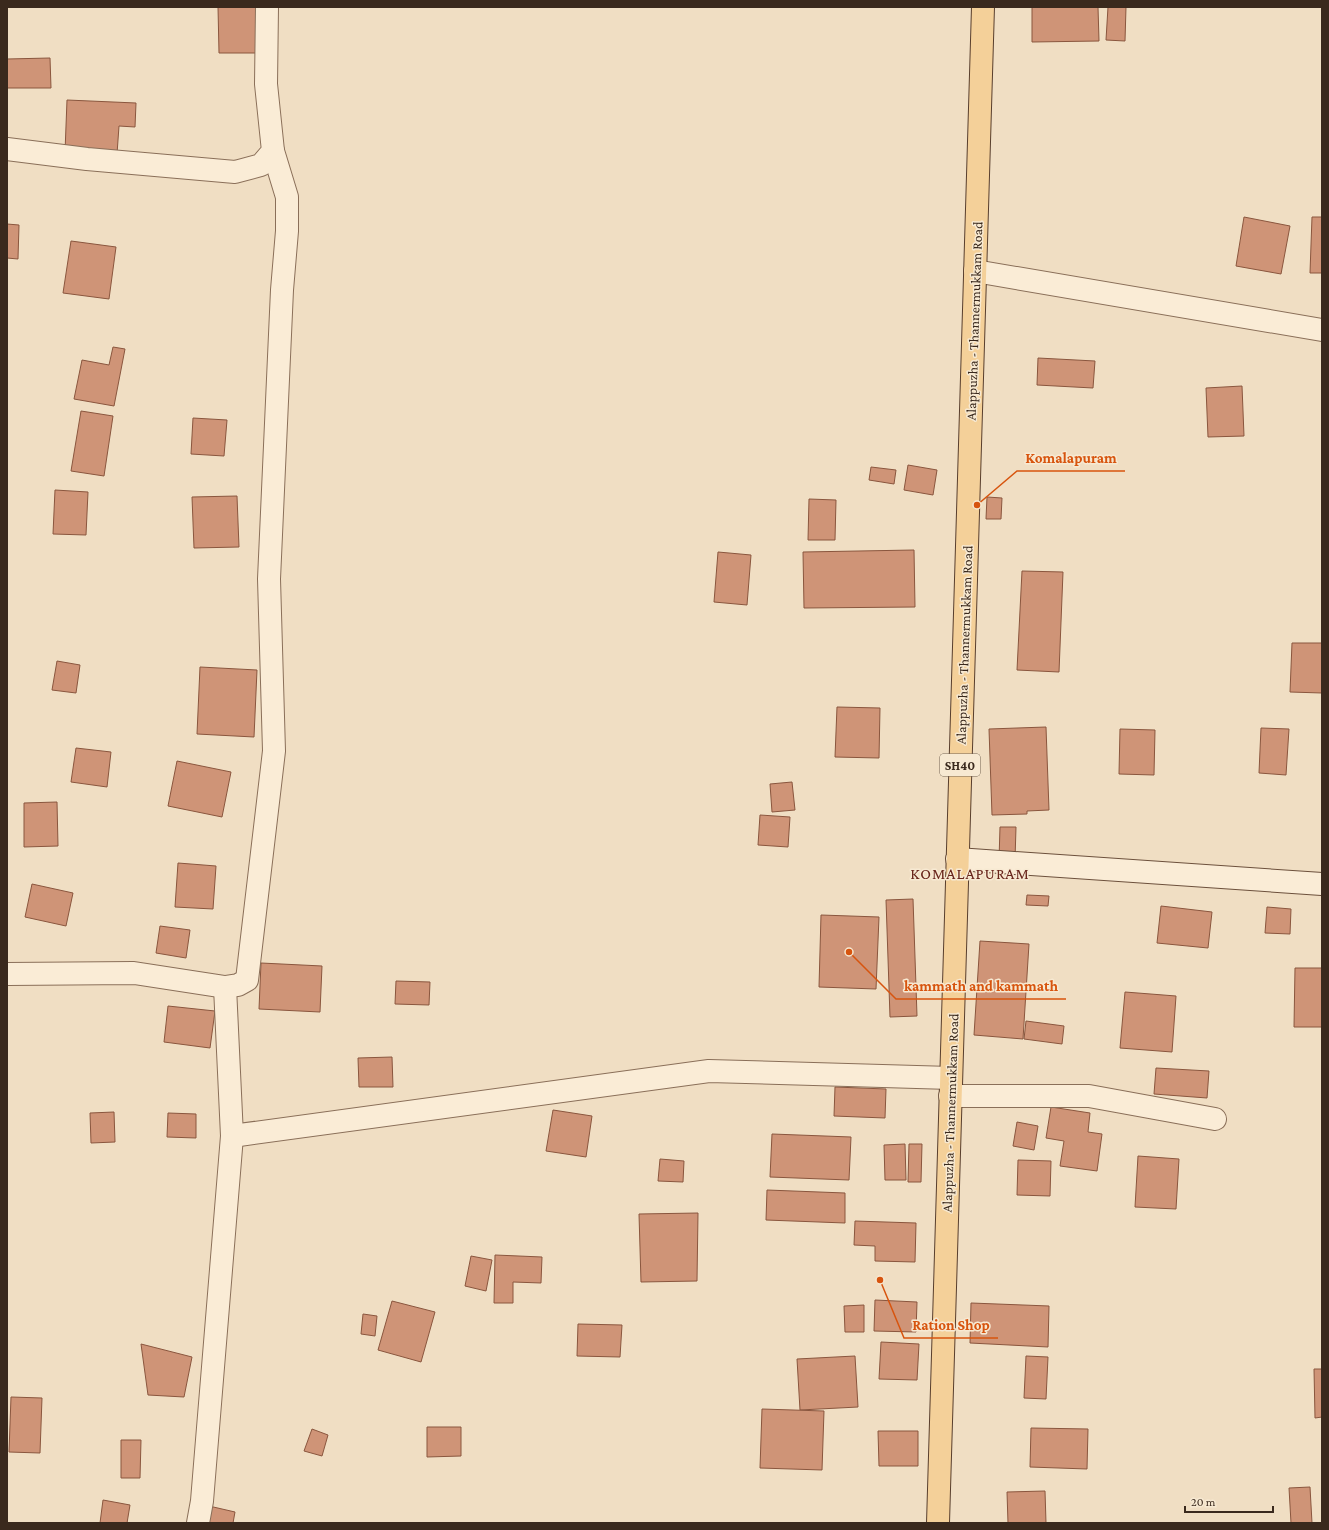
<svg xmlns="http://www.w3.org/2000/svg" width="1329" height="1530" viewBox="0 0 1329 1530" font-family="'Crimson Pro',serif">
<style>
.building{fill:#cf9477;stroke:#8a563e}
.lines{fill:none;stroke-linecap:round;stroke-linejoin:round}
.street-casing{stroke:#8a6f59;stroke-width:24}
.secondary-casing{stroke:#6c503c;stroke-width:24}
.primary-casing{stroke:#583e2d;stroke-width:24}
.street{stroke:#faecd6;stroke-width:22}
.secondary{stroke:#faecd6;stroke-width:22}
.primary{stroke:#f4d099;stroke-width:22}
.labels{text-anchor:middle;dominant-baseline:central;stroke-width:3;stroke-linejoin:round;paint-order:stroke}
.shield{fill:#f7e9d2;stroke:#736353;stroke-width:1}
.shield-label{font-size:13px;font-weight:bold;fill:#3a291d}
.street-label{font-size:14px;fill:#3a291d;stroke:#f7e9d2}
.quarter-label{font-size:16px;letter-spacing:1px;fill:#68251b;stroke:#f7e9d2}
.leader{fill:none;stroke:#d7540e;stroke-width:1.5}
.callout-dot{fill:#d7540e;stroke:#f7e9d2;stroke-width:1.5}
.callout-label{font-size:15px;text-anchor:middle;font-weight:bold;fill:#d7540e;stroke:#f7e9d2;stroke-width:3;stroke-linejoin:round;paint-order:stroke}
</style>
<rect width="100%" height="100%" fill="#f0dec3"/>
<!-- building -->
<g class="building">
<path d="M218,7H256L257,53H219Z"/>
<path d="M1032,7H1098L1099,41L1032,42Z"/>
<path d="M1108,7H1126L1125,41L1106,40Z"/>
<path d="M50,58L51,88H7V59Z"/>
<path d="M67,100L136,103L135,127L119,126L117,154L65,152Z"/>
<path d="M1244,217L1290,226L1281,274L1236,266Z"/>
<path d="M1312,217H1322V273H1310Z"/>
<path d="M7,224L19,225L18,259L7,258Z"/>
<path d="M71,241L116,247L109,299L63,293Z"/>
<path d="M113,347L125,349L114,406L74,399L82,360L109,365Z"/>
<path d="M1038,358L1095,361L1093,388L1037,385Z"/>
<path d="M1242,386L1244,436L1208,437L1206,388Z"/>
<path d="M81,411L113,416L104,476L71,471Z"/>
<path d="M193,418L227,420L224,456L191,454Z"/>
<path d="M908,465L937,470L933,495L904,490Z"/>
<path d="M871,467L896,470L894,484L869,480Z"/>
<path d="M55,490L88,492L86,535L53,534Z"/>
<path d="M237,496L239,547L194,548L192,497Z"/>
<path d="M987,497L1002,498L1001,519H986Z"/>
<path d="M809,499L836,500L835,540H808Z"/>
<path d="M914,550L915,607L804,608L803,552Z"/>
<path d="M718,552L751,555L747,605L714,602Z"/>
<path d="M1022,571L1063,572L1059,672L1017,670Z"/>
<path d="M1292,643H1322V693L1290,692Z"/>
<path d="M57,661L80,665L76,693L52,690Z"/>
<path d="M200,667L257,670L254,737L197,734Z"/>
<path d="M837,707L880,708L879,758L835,757Z"/>
<path d="M1046,727L1049,810L1027,811V814L992,815L989,729Z"/>
<path d="M1261,728L1289,729L1286,775L1259,773Z"/>
<path d="M1120,729L1155,730L1154,775L1119,774Z"/>
<path d="M76,748L111,752L107,787L71,782Z"/>
<path d="M177,761L231,772L222,817L168,806Z"/>
<path d="M792,782L795,810L772,812L770,784Z"/>
<path d="M57,802L58,846L24,847V803Z"/>
<path d="M760,815L790,817L788,847L758,845Z"/>
<path d="M1000,827H1016L1015,860H999Z"/>
<path d="M178,863L216,866L213,909L175,907Z"/>
<path d="M32,884L73,893L66,926L25,917Z"/>
<path d="M1027,895L1049,896L1048,906L1026,905Z"/>
<path d="M913,899L917,1016L890,1017L886,900Z"/>
<path d="M1161,906L1212,912L1208,948L1157,943Z"/>
<path d="M1267,907L1291,909L1290,934L1265,933Z"/>
<path d="M821,915L879,917L876,989L819,987Z"/>
<path d="M160,926L190,930L186,958L156,953Z"/>
<path d="M980,941L1029,944L1023,1039L974,1035Z"/>
<path d="M261,963L322,966L320,1012L259,1009Z"/>
<path d="M1295,968H1322V1027H1294Z"/>
<path d="M396,981L430,982L429,1005L395,1004Z"/>
<path d="M1125,992L1176,996L1172,1052L1120,1048Z"/>
<path d="M168,1006L215,1011L210,1048L164,1042Z"/>
<path d="M1026,1021L1064,1026L1062,1044L1024,1039Z"/>
<path d="M392,1057L393,1087H359L358,1058Z"/>
<path d="M1156,1068L1209,1071L1207,1098L1154,1094Z"/>
<path d="M835,1087L886,1089L885,1118L834,1116Z"/>
<path d="M1051,1107L1090,1113L1088,1132L1102,1134L1097,1171L1060,1166L1064,1141L1046,1138Z"/>
<path d="M553,1110L592,1116L586,1157L546,1151Z"/>
<path d="M114,1112L115,1142L91,1143L90,1113Z"/>
<path d="M168,1113L196,1114V1138L167,1137Z"/>
<path d="M1017,1122L1038,1126L1034,1150L1013,1146Z"/>
<path d="M772,1134L851,1137L849,1180L770,1177Z"/>
<path d="M905,1144L906,1180H885L884,1145Z"/>
<path d="M909,1144H922L921,1182H908Z"/>
<path d="M1138,1156L1179,1159L1176,1209L1135,1207Z"/>
<path d="M660,1159L684,1161L683,1182L658,1181Z"/>
<path d="M1018,1160L1051,1161L1050,1196L1017,1195Z"/>
<path d="M767,1190L845,1193V1223L766,1220Z"/>
<path d="M698,1213L697,1281L641,1282L639,1214Z"/>
<path d="M855,1221L916,1223L915,1262L875,1261V1246L854,1245Z"/>
<path d="M495,1255L542,1257L541,1283L513,1282V1303H494Z"/>
<path d="M471,1256L492,1260L486,1291L465,1286Z"/>
<path d="M875,1300L917,1302L916,1332L874,1331Z"/>
<path d="M392,1301L435,1312L421,1362L378,1350Z"/>
<path d="M971,1303L1049,1306L1048,1347L970,1343Z"/>
<path d="M864,1305V1332H845L844,1306Z"/>
<path d="M363,1314L377,1316L375,1336L361,1334Z"/>
<path d="M578,1324L622,1325L620,1357L577,1356Z"/>
<path d="M881,1342L919,1344L917,1380L879,1379Z"/>
<path d="M141,1344L192,1357L184,1397L148,1395Z"/>
<path d="M855,1356L858,1407L800,1410L797,1359Z"/>
<path d="M1026,1356L1048,1357L1046,1399L1024,1398Z"/>
<path d="M1314,1369H1322V1417L1315,1418Z"/>
<path d="M11,1397L42,1398L40,1453L9,1452Z"/>
<path d="M762,1409L824,1411L822,1470L760,1468Z"/>
<path d="M427,1427H461V1456L427,1457Z"/>
<path d="M1031,1428L1088,1429L1087,1469L1030,1467Z"/>
<path d="M312,1429L328,1435L322,1456L304,1451Z"/>
<path d="M878,1431H918V1466H879Z"/>
<path d="M121,1440H141L140,1478H121Z"/>
<path d="M1310,1487L1312,1523H1291L1289,1488Z"/>
<path d="M1045,1491L1046,1523H1008L1007,1492Z"/>
<path d="M103,1500L130,1505L127,1523H100Z"/>
<path d="M209,1506L235,1512L233,1523H205Z"/>
</g>
<g class="lines">
<defs>
<g id="street">
<path d="M7,149L87,159L235,172L261,165L273,151L266,84L267,7"/>
<path d="M975,271L1322,330"/>
<path d="M7,974L134,973L225,987L238,985L247,980L274,751L269,579L282,290L287,231V197L273,151"/>
<path d="M950,1096H1089L1215,1119"/>
<path d="M232,1136L709,1071L951,1078"/>
<path d="M198,1523L202,1501L232,1136L225,987"/>
</g>
<path id="secondary" d="M957,859L1322,884"/>
<path id="primary" d="M938,1523L983,7"/>
</defs>
<!-- street casing -->
<use href="#street" class="street-casing"/>
<!-- secondary casing -->
<use href="#secondary" class="secondary-casing"/>
<!-- primary casing -->
<use href="#primary" class="primary-casing"/>
<!-- street -->
<use href="#street" class="street"/>
<!-- secondary -->
<use href="#secondary" class="secondary"/>
<!-- primary -->
<use href="#primary" class="primary"/>
</g>
<g class="labels">
<!-- shield labels -->
<rect class="shield" x="940" y="754" width="40" height="22" rx="3"/>
<g class="shield-label">
<text x="960" y="765">SH40</text>
</g>
<!-- street labels -->
<g class="street-label">
<text transform="translate(974 321) rotate(-88)">Alappuzha - Thannermukkam Road</text>
<text transform="translate(964 645) rotate(-88)">Alappuzha - Thannermukkam Road</text>
<text transform="translate(950 1113) rotate(-88)">Alappuzha - Thannermukkam Road</text>
</g>
<!-- quarter labels -->
<g class="quarter-label">
<text x="970" y="873">KOMALAPURAM</text>
</g>
</g>
<!-- callouts -->
<path class="leader" d="M977 505L1017 471H1125M849 952L896 999H1066M880 1280L904 1338H998"/>
<g class="callout-dot">
<circle cx="977" cy="505" r="4"/>
<circle cx="849" cy="952" r="4"/>
<circle cx="880" cy="1280" r="4"/>
</g>
<g class="callout-label">
<text x="1071" y="463">Komalapuram</text>
<text x="981" y="991">kammath and kammath</text>
<text x="951" y="1330">Ration Shop</text>
</g>
<!-- border -->
<rect width="1329" height="1530" fill="none" stroke="#3a291d" stroke-width="16"/>
<!-- scale -->
<path d="M1185 1506v6h88v-6" fill="none" stroke="#3a291d" stroke-width="2"/>
<text x="1191" y="1506" font-size="12" fill="#3a291d" stroke="#f7e9d2" stroke-width="3" paint-order="stroke">20 m</text>
</svg>
